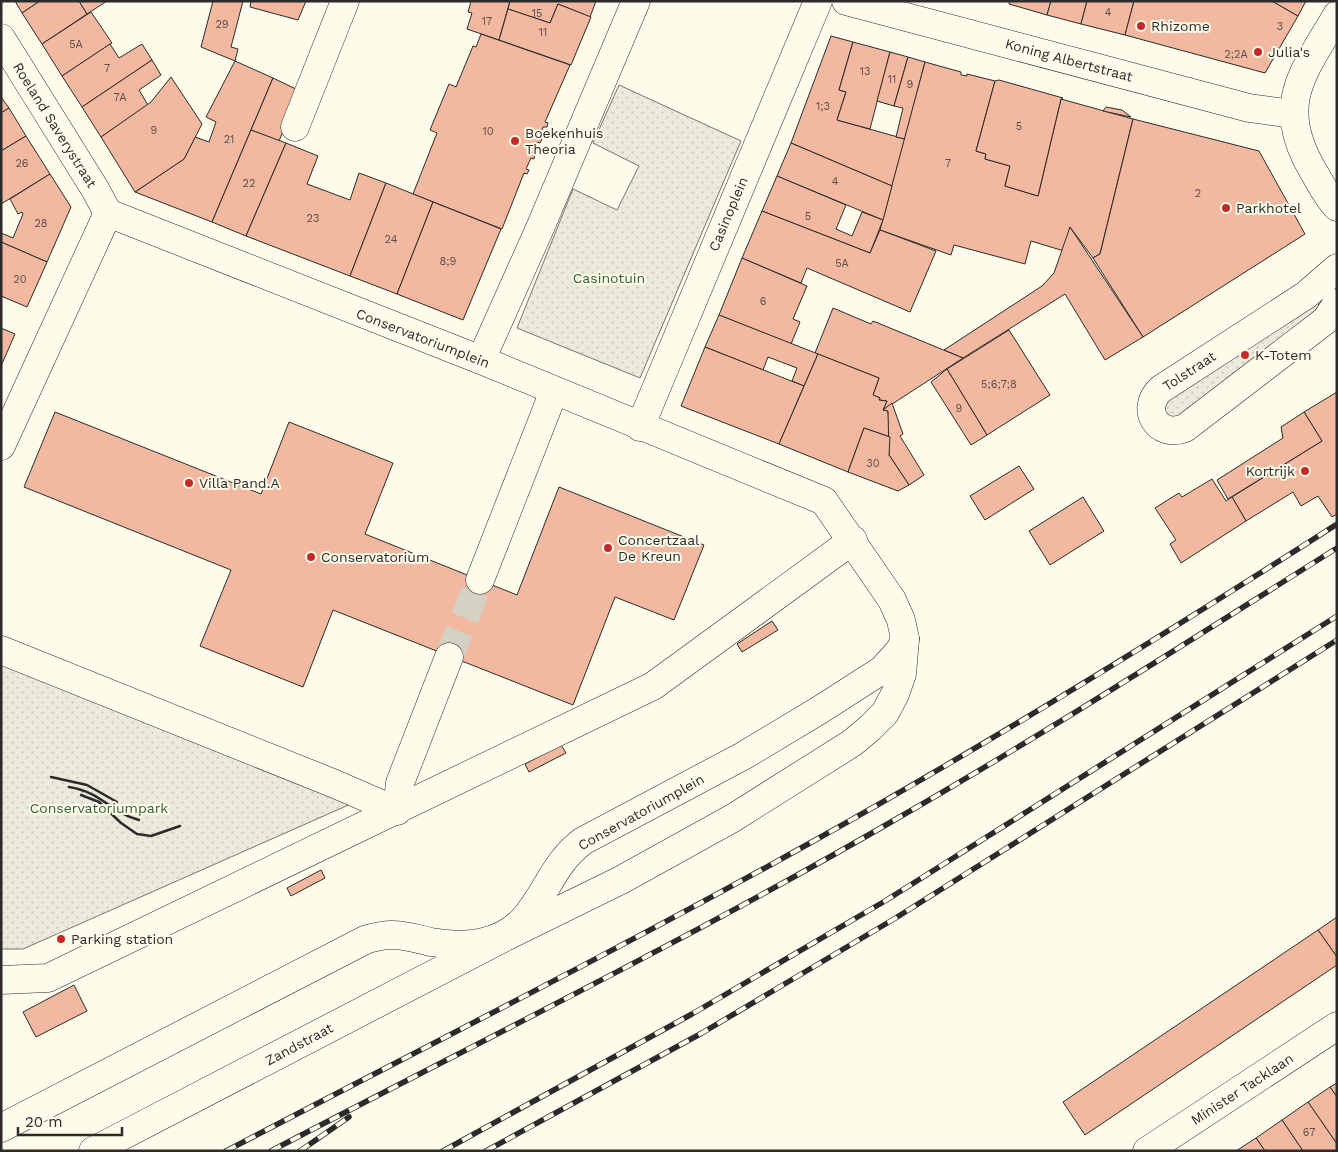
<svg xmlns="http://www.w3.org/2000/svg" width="1338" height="1152" viewBox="0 0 1338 1152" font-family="'Work Sans',sans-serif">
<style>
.green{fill:url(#green-dots);stroke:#74746e}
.building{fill:#f2b8a0;stroke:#2b2b2b}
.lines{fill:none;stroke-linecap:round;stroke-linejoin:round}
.minor-tunnel{stroke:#d3d1c4;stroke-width:28;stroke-dasharray:28 14;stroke-linecap:butt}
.minor-casing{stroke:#2b2b2b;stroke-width:29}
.major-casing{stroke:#2b2b2b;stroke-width:29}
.minor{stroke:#fdfbea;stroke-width:28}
.major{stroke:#fdfbea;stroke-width:28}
.rail-casing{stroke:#2b2b2b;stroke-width:5.5}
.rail{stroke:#fdfbea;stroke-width:4;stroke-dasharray:11;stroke-linecap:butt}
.wall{stroke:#2b2b2b;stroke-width:2.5}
.poi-dot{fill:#c62828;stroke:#fdfbea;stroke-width:2}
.labels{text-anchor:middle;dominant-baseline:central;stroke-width:4;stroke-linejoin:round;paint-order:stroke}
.number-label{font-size:11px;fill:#5d4e48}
.poi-label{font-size:14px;fill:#2b2b2b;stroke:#fdfbea;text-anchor:start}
.street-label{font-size:14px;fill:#2b2b2b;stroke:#fdfbea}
.park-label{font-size:14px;fill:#34623c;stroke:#fdfbea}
</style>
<defs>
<pattern id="green-dots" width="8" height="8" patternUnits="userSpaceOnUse" patternTransform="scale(1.25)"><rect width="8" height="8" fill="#ecebdb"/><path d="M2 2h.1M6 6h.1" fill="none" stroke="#cbcabc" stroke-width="1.8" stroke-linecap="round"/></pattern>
</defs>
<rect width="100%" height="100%" fill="#fdfbea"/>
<!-- green -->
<g class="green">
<path d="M619,85L741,141L640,378L517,328L573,189L617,210L639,166L593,143Z"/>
<path d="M1316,301L1321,308L1177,420L1165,414L1163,396Z"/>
<path d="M1,662L353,803L23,949H1Z"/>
</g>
<!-- building -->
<g class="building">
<path d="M15,1H40L22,13Z"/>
<path d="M40,1H79L87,14L42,44L22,13Z"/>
<path d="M79,1H107L87,14Z"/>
<path d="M213,1H243L231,47L238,49L235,61L201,47Z"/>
<path d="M306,1L298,20L250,7L251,1Z"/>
<path d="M471,1H510L499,40L467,29L472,13L468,12Z"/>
<path d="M510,1H596L590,17L558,4L550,23L508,9Z"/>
<path d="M1009,1H1051L1047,15L1009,4Z"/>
<path d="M1051,1H1087L1081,24L1047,15Z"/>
<path d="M1087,1H1134L1125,35L1081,24Z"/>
<path d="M1134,1H1272L1298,16L1265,73L1125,35Z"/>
<path d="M1272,1H1306L1298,16Z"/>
<path d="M558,4L591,17L571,65L499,40L508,9L550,23Z"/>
<path d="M91,12L112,43L62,76L42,44Z"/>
<path d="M481,34L570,65L545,122L548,123L547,127H543L539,138L542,139L540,143L537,142L533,153L535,154L534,159L531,158L526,169L529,170L527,174L524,173L502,229L413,194L437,133L430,130L449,84L456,87L473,46L476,47Z"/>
<path d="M831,36L853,42L839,90L846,92L837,120L905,139L892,186L791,143Z"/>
<path d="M853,42L890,52L870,129L837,120L846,92L839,90Z"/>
<path d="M110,44L119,58L142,44L152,60L82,107L62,76Z"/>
<path d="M890,52L908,57L894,106L877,101Z"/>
<path d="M908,57L925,62L905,139L896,137L903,108L894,106Z"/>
<path d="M152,60L161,75L139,90L148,105L101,137L82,107Z"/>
<path d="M235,61L273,78L212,222L135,192L184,159L195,137L209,142L216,122L206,117Z"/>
<path d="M925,62L961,72V75L967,76V74L995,81L976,151L986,154L985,159L1010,166L1005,186L1038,196L1061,99L1133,119L1100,254L1093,258L1070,227L1064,251L1031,241L1025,264L954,245L951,255L880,230Z"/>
<path d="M171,77L202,124L184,159L135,192L101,137L151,102Z"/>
<path d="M273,78L300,91L279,141L251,130Z"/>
<path d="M999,80L1063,98L1061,99L1038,196L1005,186L1010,166L985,159L986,154L976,151L995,81Z"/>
<path d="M1,97L9,108L1,113Z"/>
<path d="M1106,107L1122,110L1131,117L1103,111Z"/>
<path d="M9,108L26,136L1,151V113Z"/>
<path d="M1133,119L1259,151L1305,234L1143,337L1093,258L1100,254Z"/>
<path d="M251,130L286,143L246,236L212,222Z"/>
<path d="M26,136L50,174L1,204V151Z"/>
<path d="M286,143L318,156L307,184L350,200L359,173L386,183L350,276L246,236Z"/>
<path d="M791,143L892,186L883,220L777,176Z"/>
<path d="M50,174L71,207L47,262L1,242V233L13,238L23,214L22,212L18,214L10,199Z"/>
<path d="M777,176L846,205L836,229L852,236L862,212L883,220L870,253L762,211Z"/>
<path d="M386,183L433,202L397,294L350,276Z"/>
<path d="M433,202L501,229L463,320L397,294Z"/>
<path d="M762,211L870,253L880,230L936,251L910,312L807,268L801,283L742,258Z"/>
<path d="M1070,227L1143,337L1105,360L1065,294L963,358L944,350L1042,286L1054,273Z"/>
<path d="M1,242L47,262L27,307L1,296Z"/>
<path d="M742,258L807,286L793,319L800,322L791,344L719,315Z"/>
<path d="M833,308L871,324L873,321L963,358L883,410L887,401L879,400L880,398L873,395L879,378L815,353Z"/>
<path d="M719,315L818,354L804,386L792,381L797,368L768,357L763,370L705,347Z"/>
<path d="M1,328L15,334L1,366Z"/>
<path d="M1009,330L1050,395L987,435L947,369Z"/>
<path d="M705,347L804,386L779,444L681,406Z"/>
<path d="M818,354L879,378L873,395L880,398L879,400L887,401L883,410L888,411L890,437L864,428L848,472L779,444Z"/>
<path d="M947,369L987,435L971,445L931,382Z"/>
<path d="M1337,392V514L1332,517L1318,496L1301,506L1293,492L1246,521L1232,497L1322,441L1304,412Z"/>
<path d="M892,403L903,434L900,436L924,475L909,485L889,455L888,411L883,410Z"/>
<path d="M55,412L261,494L289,422L393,463L365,534L517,595L559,487L704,545L674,620L615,597L573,705L333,610L303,687L200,646L231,570L24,487Z"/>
<path d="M1304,412L1322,441L1228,499L1217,480L1283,438L1281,427Z"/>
<path d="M864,428L890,437L889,455L909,485L898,491L848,472Z"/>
<path d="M1019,466L1034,489L985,520L970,496Z"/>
<path d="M1212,479L1226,501L1232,497L1246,521L1181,563L1170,544L1176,540L1155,508L1179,493L1182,497Z"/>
<path d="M1083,497L1104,531L1050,565L1029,531Z"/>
<path d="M772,621L778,630L742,652L737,644Z"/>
<path d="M561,745L566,753L529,772L525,764Z"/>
<path d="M321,870L325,878L291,896L287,888Z"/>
<path d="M1337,917V957L1318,930Z"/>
<path d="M1318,930L1337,957V965L1085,1135L1063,1102Z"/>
<path d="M74,985L87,1011L36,1037L23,1012Z"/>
<path d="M1337,1083V1097L1330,1087Z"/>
<path d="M1330,1087L1337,1097V1144L1308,1102Z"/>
<path d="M1308,1102L1337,1144V1151H1303L1282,1120Z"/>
<path d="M1282,1120L1303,1151H1265L1256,1138Z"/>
<path d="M1256,1138L1265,1151H1236Z"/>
</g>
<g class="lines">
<!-- minor-tunnel -->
<path class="minor-tunnel" d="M449,657L480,580"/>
<defs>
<g id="minor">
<path d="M846,1L1249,108L1293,114"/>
<path d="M1337,15C1304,72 1274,103 1312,169C1320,182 1326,196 1337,207"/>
<path d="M1,38L95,189L108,213"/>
<path d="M295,127L345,1"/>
<path d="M1337,268L1306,295L1161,389C1139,409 1158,439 1185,428L1326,320L1337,303"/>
<path d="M481,360L540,228L636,1"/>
<path d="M640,427L818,1"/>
<path d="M1,446L108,213"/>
<path d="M480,580L554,391"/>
<path d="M1,650L335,784L397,811L400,783L449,657"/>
<path d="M1,980L48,978L653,686L853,540"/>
<path d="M1,1128L367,939C374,938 382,935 389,935C404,934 417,939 431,942C464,948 500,945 523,920C547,894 553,863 583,841L743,756L818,711L882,670L900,650L905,639"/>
<path d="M93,1151L505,937L621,880L733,818L852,743L870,728L885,713L895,694L902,674L905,639L901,620L892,600L824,501L481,360L108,213"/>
</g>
<path id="major" d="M1147,1151L1337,1026"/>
</defs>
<!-- minor casing -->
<use href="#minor" class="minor-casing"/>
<!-- major casing -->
<use href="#major" class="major-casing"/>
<!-- minor -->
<use href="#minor" class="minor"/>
<!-- major -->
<use href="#major" class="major"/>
<defs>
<g id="rail">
<path d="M226,1151C421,1049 618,950 810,843C990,743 1164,635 1337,524"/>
<path d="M271,1151C479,1042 689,939 891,822C1043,735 1189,641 1337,548"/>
<path d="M300,1151L349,1117"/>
<path d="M443,1151L692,1014L885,901L1337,616"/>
<path d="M486,1151L702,1033L894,919L1337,640"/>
</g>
</defs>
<!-- rail casing -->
<use href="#rail" class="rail-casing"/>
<!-- rail -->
<use href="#rail" class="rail"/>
<!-- wall -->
<g class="wall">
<path d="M51,777L87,785L117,802"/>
<path d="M69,787C102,792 111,813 139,820"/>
<path d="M81,795L99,802L121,823L137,834L151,836L180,826"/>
</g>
</g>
<!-- markers -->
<g class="poi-dot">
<circle cx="1141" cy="26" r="5"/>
<circle cx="1258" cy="52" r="5"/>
<circle cx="515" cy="141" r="5"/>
<circle cx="1226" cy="208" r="5"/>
<circle cx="1245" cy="355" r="5"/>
<circle cx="1305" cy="471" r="5"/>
<circle cx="189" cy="483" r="5"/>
<circle cx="608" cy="548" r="5"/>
<circle cx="311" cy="557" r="5"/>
<circle cx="61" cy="939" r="5"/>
</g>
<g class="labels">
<!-- number labels -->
<g class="number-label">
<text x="1108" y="12">4</text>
<text x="537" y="13">15</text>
<text x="487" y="21">17</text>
<text x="222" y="24">29</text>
<text x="1280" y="26">3</text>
<text x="543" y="32">11</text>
<text x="76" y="44">5A</text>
<text x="1236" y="54">2;2A</text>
<text x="107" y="68">7</text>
<text x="865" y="71">13</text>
<text x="892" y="79">11</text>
<text x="910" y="84">9</text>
<text x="120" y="97">7A</text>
<text x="823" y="106">1;3</text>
<text x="1019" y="126">5</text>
<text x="154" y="130">9</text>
<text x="488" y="131">10</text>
<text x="229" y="139">21</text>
<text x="22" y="163">26</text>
<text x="948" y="163">7</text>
<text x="835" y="181">4</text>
<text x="249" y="183">22</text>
<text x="1198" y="193">2</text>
<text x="808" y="216">5</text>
<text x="313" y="218">23</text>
<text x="41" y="223">28</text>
<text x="391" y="239">24</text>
<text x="448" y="261">8;9</text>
<text x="842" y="263">5A</text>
<text x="20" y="279">20</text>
<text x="763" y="301">6</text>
<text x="999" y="384">5;6;7;8</text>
<text x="959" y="408">9</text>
<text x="873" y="463">30</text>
<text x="1309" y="1132">67</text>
</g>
<!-- poi labels -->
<g class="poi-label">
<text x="1151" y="26">Rhizome</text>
<text x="1268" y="52">Julia's</text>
<text x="525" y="133">Boekenhuis<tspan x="525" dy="16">Theoria</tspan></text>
<text x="1236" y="208">Parkhotel</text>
<text x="1255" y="355">K-Totem</text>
<text x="1295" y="471" text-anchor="end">Kortrijk</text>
<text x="199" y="483">Villa Pand.A</text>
<text x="618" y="540">Concertzaal<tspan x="618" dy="16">De Kreun</tspan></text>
<text x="321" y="557">Conservatorium</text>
<text x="71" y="939">Parking station</text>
</g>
<!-- street labels -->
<g class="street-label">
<text transform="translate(1069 60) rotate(15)">Koning Albertstraat</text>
<text transform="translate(55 125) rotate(58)">Roeland Saverystraat</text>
<text transform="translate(728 214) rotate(-67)">Casinoplein</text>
<text transform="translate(423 338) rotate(21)">Conservatoriumplein</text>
<text transform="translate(1189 371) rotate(-33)">Tolstraat</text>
<text transform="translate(641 812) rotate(-29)">Conservatoriumplein</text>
<text transform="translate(299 1044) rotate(-28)">Zandstraat</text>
<text transform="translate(1242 1089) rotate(-33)">Minister Tacklaan</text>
</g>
<!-- park labels -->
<g class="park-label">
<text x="609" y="278">Casinotuin</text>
<text x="99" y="808">Conservatoriumpark</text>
</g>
</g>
<!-- border -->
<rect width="1338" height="1152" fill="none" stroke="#2b2b2b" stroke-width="5"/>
<!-- scale -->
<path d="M18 1127v8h104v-8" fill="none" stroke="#2b2b2b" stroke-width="2.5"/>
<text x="25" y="1127" font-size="15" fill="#2b2b2b" stroke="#fdfbea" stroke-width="4" paint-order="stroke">20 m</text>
</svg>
